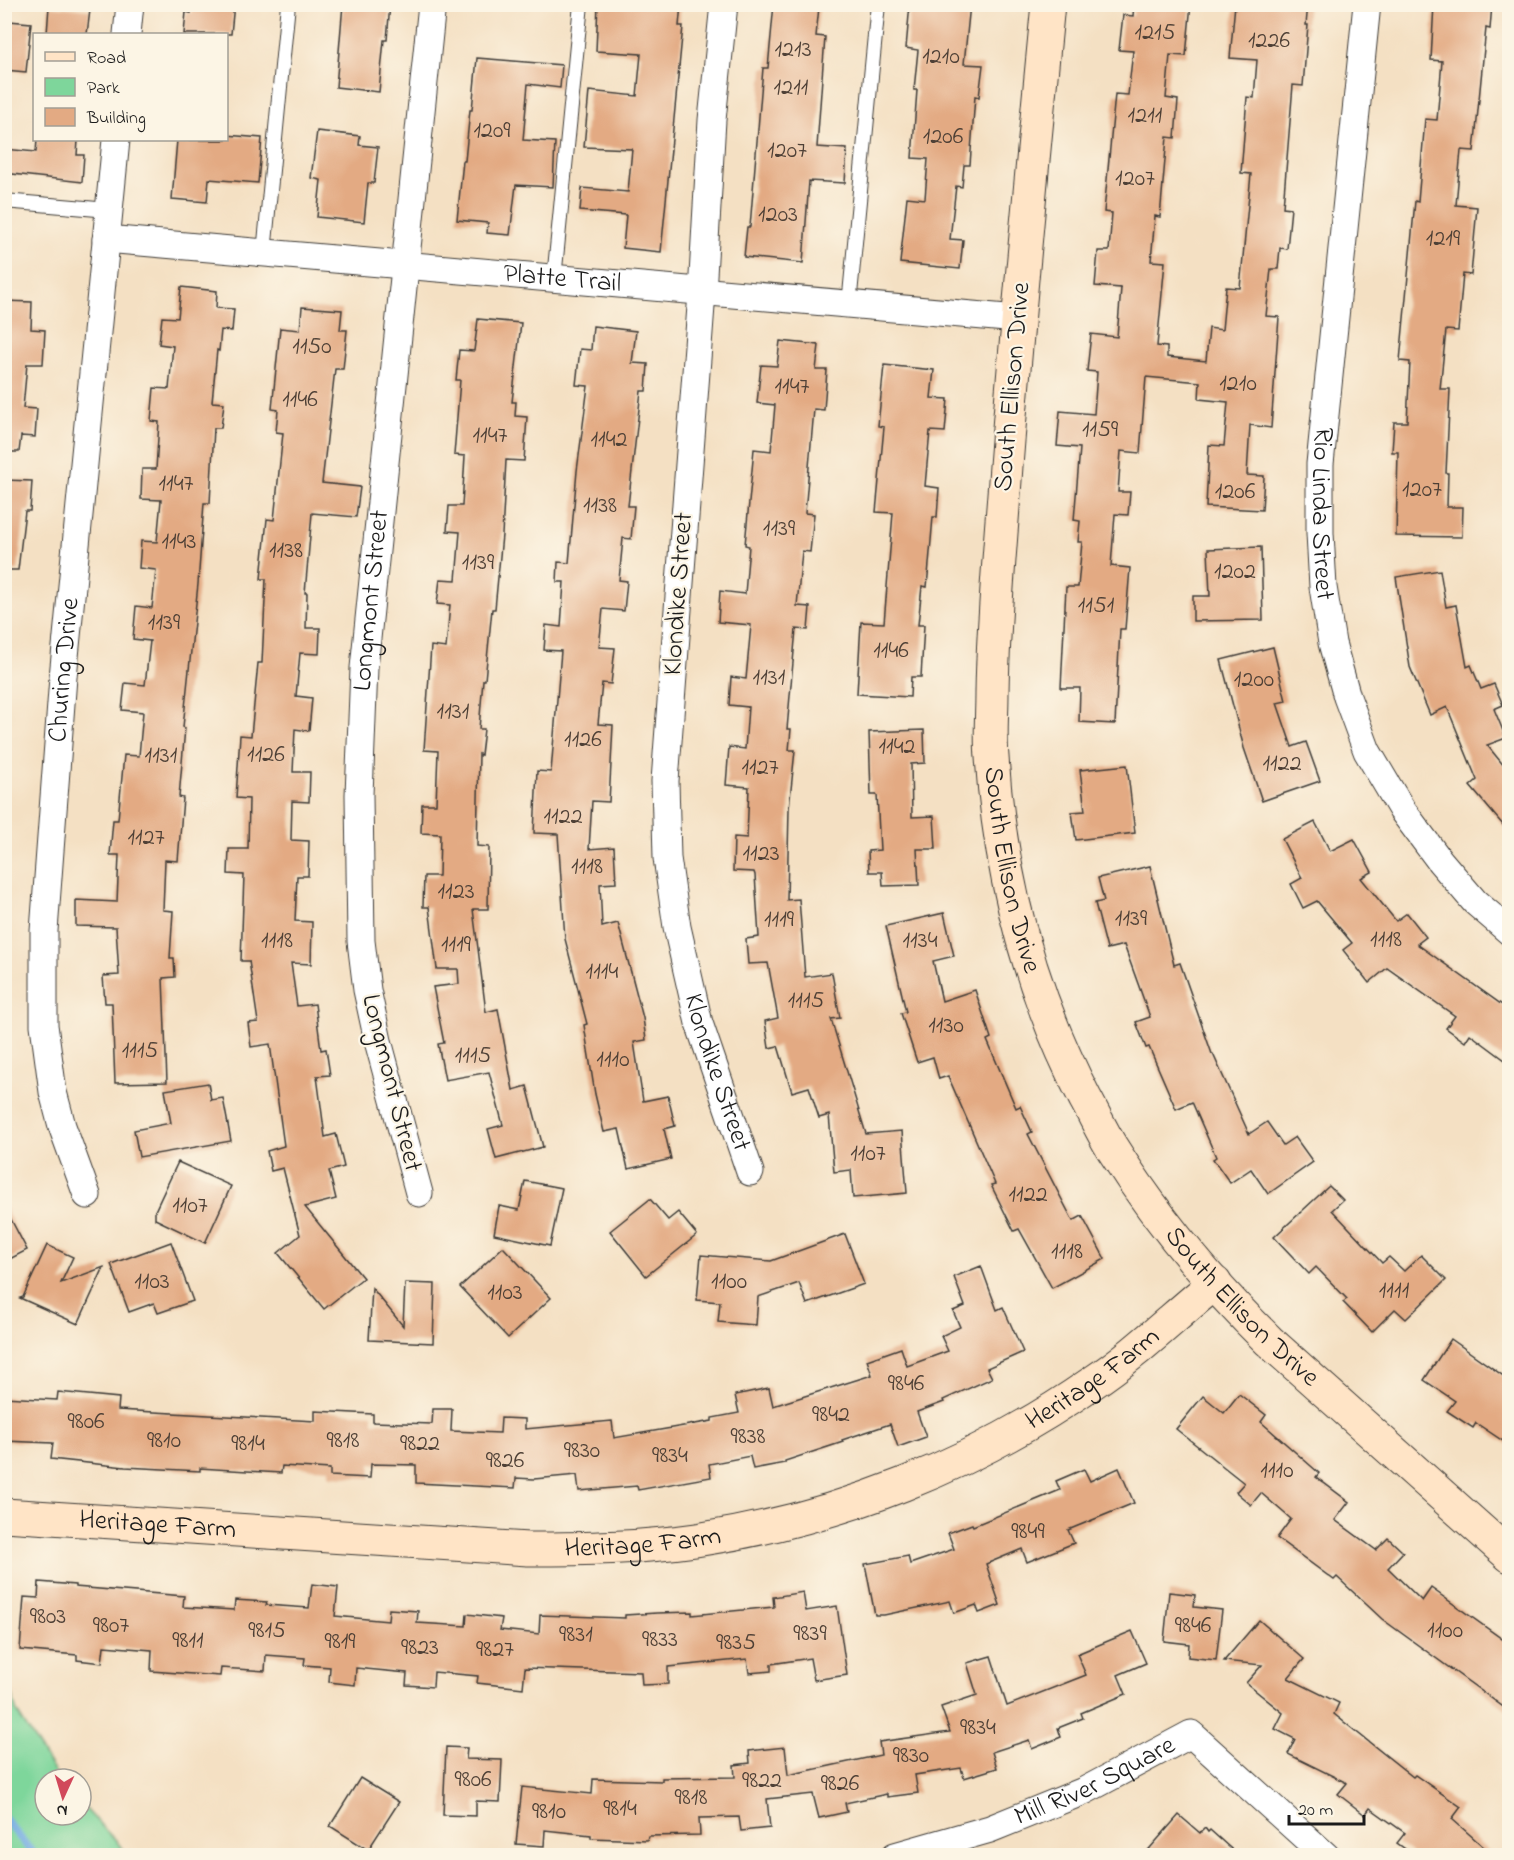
<svg xmlns="http://www.w3.org/2000/svg" width="1514" height="1860" viewBox="0 0 1514 1860" font-family="'Indie Flower',sans-serif">
<style>
.green{fill:#7ed69b;stroke:#4d795c;stroke-width:1.5}
.lines{fill:none;stroke-linecap:round;stroke-linejoin:round}
.stream{stroke:#73ace2;stroke-width:8}
.building{fill:#e3aa83}
.lane-casing{stroke:#3c3935;stroke-width:16}
.street-casing{stroke:#3c3935;stroke-width:29}
.secondary-casing{stroke:#3c3935;stroke-width:35}
.lane{stroke:#fff;stroke-width:14}
.street{stroke:#fff;stroke-width:27}
.secondary{stroke:#ffe4c6;stroke-width:33}
.labels{text-anchor:middle;dominant-baseline:central;stroke-width:4.5;stroke-linejoin:round;paint-order:stroke}
.number-label{font-size:24px;fill:#4e4036}
.street-label{font-size:27px;fill:#1c1c1c;stroke:#fcf5e5}
</style>
<rect width="100%" height="100%" fill="#fcf5e5"/>
<filter id="ink" filterUnits="userSpaceOnUse"><feTurbulence type="fractalNoise" baseFrequency=".0167" numOctaves="2"/><feDisplacementMap in="SourceGraphic" scale="12" xChannelSelector="R" yChannelSelector="G"/><feConvolveMatrix kernelMatrix="1 2 1 2 8 2 1 2 1" color-interpolation-filters="sRGB"/></filter>
<filter id="wash" filterUnits="userSpaceOnUse"><feTurbulence type="fractalNoise" baseFrequency=".008" numOctaves="4" result="noise"/><feDisplacementMap in="SourceGraphic" scale="24" xChannelSelector="R" yChannelSelector="G"/><feGaussianBlur stdDeviation="1.35" result="paint"/><feColorMatrix in="noise" values="0 0 0 0 0 0 0 0 0 0 0 0 0 0 0 0 0 1.4 0 .05"/><feComposite in="paint" operator="in"/></filter>
<g filter="url(#wash)">
<rect width="100%" height="100%" fill="#f4e0c3"/>
<!-- green -->
<path class="green" d="M5,1673L17,1712L59,1779H45V1815H81V1804L129,1855H5Z"/>
<g class="lines">
<!-- stream -->
<path class="stream" d="M4,1818L35,1856"/>
</g>
<g id="blocks">
<!-- building -->
<g class="building">
<path d="M192,4H234L231,34H184L186,12L191,13Z"/>
<path d="M343,4H390L387,40H384L379,92L336,87Z"/>
<path d="M598,4H681L679,26H683L661,252L623,248L626,215L580,211L582,188L628,192L632,149L584,147L589,91L637,96L641,54L596,51Z"/>
<path d="M774,4L819,7L816,36L825,37L817,147L847,149L845,183L809,181L803,263L744,257L747,227H750L763,68H768Z"/>
<path d="M910,4H970L964,64L983,65L979,97L975,96L970,165H964L962,187L956,186L950,239L963,240L960,269L900,263L907,197L925,199L928,159L912,158L917,90H914L918,50L906,48Z"/>
<path d="M1134,4H1191L1186,56L1170,55L1166,98L1178,100L1175,138L1167,137L1160,217L1155,216L1151,261L1165,262L1157,346L1167,347V357L1206,361L1209,328L1222,330L1226,287L1240,288L1251,174L1241,173L1247,97L1254,98L1257,60L1230,58L1235,4H1308L1306,25H1308L1303,86L1293,85L1283,207L1291,208L1287,249L1280,248L1278,269H1271L1266,316L1279,317L1271,428L1250,425L1247,475L1264,476L1262,510L1206,507L1209,445L1224,446L1228,402L1199,399L1200,382L1146,377L1140,453L1121,451L1118,492H1130L1128,515L1115,514L1111,566L1130,568L1125,629H1120L1115,724L1079,722L1080,688H1061L1066,587H1078L1082,542H1078L1080,521L1074,520L1080,448L1057,446L1060,411L1094,414L1097,372L1087,371L1091,334L1117,337L1121,288L1095,286L1098,251H1109L1112,213L1104,212L1115,94L1128,95L1133,51L1119,50L1123,15L1133,16Z"/>
<path d="M1434,4H1492L1490,29L1486,28L1474,151L1461,150L1456,205L1477,207L1471,275L1463,274L1458,331L1446,330L1440,389H1450L1446,473H1448L1447,507H1463L1462,537L1396,536L1398,452H1392L1394,422H1407L1410,362L1400,361L1415,201L1418,202L1425,119L1437,120L1442,61L1431,60Z"/>
<path d="M49,6L90,10L87,34H47Z"/>
<path d="M9,21L31,23L26,72L5,70Z"/>
<path d="M477,58L562,65L560,88L528,84L523,140L555,142L553,187L516,185L510,235L487,233L488,223L457,220L463,161H465L470,110H472Z"/>
<path d="M317,131L360,136L359,145L378,147L374,183H368L364,222L317,217L321,180L311,178Z"/>
<path d="M226,135L262,138L258,183L209,179L207,202L172,199L177,140H226Z"/>
<path d="M37,140H78L77,155H84L82,182L4,173V149L36,152Z"/>
<path d="M181,287L217,291L216,308L234,309L232,331L221,330L219,351L217,350L212,402L224,403L221,428H214L210,503H204L198,584L183,727L185,728L179,797L183,798L178,861L165,860L163,910L173,911L170,958H174L175,977L163,978L167,1082L115,1083L112,1003H105L103,976L119,975L116,927L76,926V900L117,902L119,855H110L113,820H118L124,755L139,756L143,712L122,710L125,683L145,685L150,641L133,639L136,606L152,608L156,570L139,568L141,541L157,542L161,500L141,499L142,469H156L159,422L151,421L154,388L169,389L173,346L159,344L162,317L178,318Z"/>
<path d="M4,301L32,302L31,329L45,330L43,364H27L23,408L37,409L35,437L21,436L19,452H4Z"/>
<path d="M302,307L342,310L340,330H347L343,369H335L322,483L360,487L356,517L312,513L305,593H307L306,628H320L319,654L300,653L296,696L312,698L309,731L295,729L293,772H310L309,802L292,801L291,840L309,841L308,876H297L295,921L312,922L311,964L291,963L297,1006L315,1004L321,1050L326,1049L330,1075L317,1076L325,1137L336,1134L344,1167L329,1171L336,1199L305,1207L363,1278L324,1309L278,1253L300,1235L283,1168L271,1171L267,1151L284,1146L270,1044L251,1047L248,1023L258,1022L249,961H241L244,875L228,874L229,849H248L249,799L236,798L240,735L251,736L258,663H262L266,579H261L267,519L274,520L283,433L276,432L278,410L272,409L280,328L300,330Z"/>
<path d="M478,319L521,323L512,402H516L515,416L527,417L524,461L506,460L502,535L495,609H492L485,680H483L479,729H484L481,755L479,754L477,846L489,847L488,909H473L486,1012L498,1009L513,1090L527,1086L543,1147L496,1159L488,1129L503,1125L489,1072L445,1080L438,1044L444,1043L433,987L459,984L458,969H437L429,907H423L424,876H439L440,834L421,833L422,804H436L438,751L424,750L431,646L446,648L450,605L437,604L440,579L456,580L460,532L447,531L449,506H462L465,456L454,455L460,380H456L459,350L474,351Z"/>
<path d="M593,326L636,331L632,363L648,364L646,391H641L628,506H634L631,539L623,538L619,580L627,581L624,611L603,609L599,647L615,648L611,684L602,683L598,724L613,725L609,802L592,801L589,849L614,847L616,883L600,884L602,927L618,923L643,1018L646,1040L634,1042L643,1101L668,1096L675,1126L664,1129L671,1159L628,1169L619,1129L604,1132L595,1094L584,1025L587,1024L565,939L558,834L534,833L537,771L551,772L561,651L544,650L546,625L561,627L564,582H557L558,562L569,563L577,471L588,386L576,385L580,349L591,350Z"/>
<path d="M780,341L819,345L816,370H827L824,410L814,409L805,513L814,514L810,552L802,551L797,606L810,607L808,630L796,629L787,729H791L789,750H795L789,809L787,900L799,899L805,977L832,973L840,1018L831,1019L866,1134L902,1131L907,1193L853,1198L851,1170L834,1172L829,1115L819,1118L809,1087L792,1092L778,1046L769,1048L765,1021L778,1018L768,963L748,964L746,939L759,937L755,875L754,872L733,871L734,837L747,838L749,787L726,785L729,747L745,749L748,707L729,705L731,677L746,679L751,625L718,622L720,591L745,594L749,546L745,545L754,449L771,451L775,405L757,403L761,365L777,366Z"/>
<path d="M884,365L934,370L931,398L948,399L945,432L930,431L925,486L939,488L937,517H933L927,587L922,586L918,625H924L921,677H911L910,697L857,694L861,622L884,623L893,513L876,512L884,427L878,426Z"/>
<path d="M4,480L32,481L30,511H25L18,570H4Z"/>
<path d="M1261,547L1263,620L1193,621V596H1210L1208,549Z"/>
<path d="M1440,570L1446,607L1456,605L1467,667L1471,665L1481,689L1494,684L1503,705L1494,709L1506,738L1487,745L1509,772V832L1470,786L1477,780L1447,707L1430,715L1410,667L1396,577Z"/>
<path d="M1273,647L1286,701L1277,703L1292,747L1306,742L1320,781L1262,801L1244,748L1221,660Z"/>
<path d="M924,730L925,763L911,764L912,817L934,816L936,849H917L919,885L883,886L882,872H869L868,851L880,850L877,795H871L869,732Z"/>
<path d="M1127,765L1135,833L1076,840L1072,812L1085,811L1080,770Z"/>
<path d="M1315,822L1330,851L1354,839L1372,872L1361,878L1396,921L1407,913L1426,937L1417,944L1509,1010V1063L1470,1034L1465,1042L1446,1028L1455,1016L1387,968L1369,983L1343,950L1352,943L1317,901L1303,908L1291,884L1302,878L1282,839Z"/>
<path d="M1150,866L1174,965L1180,963L1212,1054H1213L1249,1134L1267,1122L1283,1145L1295,1137L1313,1162L1268,1194L1251,1169L1230,1183L1213,1159L1216,1157L1192,1102L1176,1109L1149,1047L1146,1048L1136,1022L1150,1017L1124,945L1107,949L1095,903L1104,901L1098,878Z"/>
<path d="M944,913L954,956L933,961L942,1001L975,990L991,1038L987,1040L1016,1108L1020,1106L1032,1132L1028,1134L1073,1221L1082,1216L1105,1259L1052,1288L1019,1229L1014,1231L991,1185L995,1184L948,1076L939,1079L933,1057L917,1062L901,1013L906,1012L886,926Z"/>
<path d="M208,1083L211,1100L223,1098L231,1141L139,1157L134,1130L171,1123L165,1090Z"/>
<path d="M178,1162L231,1186L205,1243L155,1219V1211Z"/>
<path d="M525,1181L562,1188L550,1246L494,1234L499,1206L519,1210Z"/>
<path d="M1329,1186L1343,1200L1332,1210L1382,1263L1389,1257L1404,1271L1421,1255L1446,1280L1406,1319L1395,1309L1372,1332L1343,1302L1347,1299L1316,1267L1309,1274L1274,1237Z"/>
<path d="M650,1199L668,1220L678,1212L697,1235L646,1276L610,1231Z"/>
<path d="M4,1206L27,1250L4,1262Z"/>
<path d="M845,1234L864,1284L807,1304L799,1283L758,1297L756,1325L718,1322L720,1302L697,1300L701,1255L771,1261Z"/>
<path d="M171,1242L193,1301L158,1313L154,1303L129,1312L111,1264Z"/>
<path d="M47,1245L73,1257L61,1283L104,1267L78,1324L20,1298L23,1297Z"/>
<path d="M503,1247L551,1298L508,1338L460,1287Z"/>
<path d="M981,1266L997,1310L1003,1307L1023,1352L987,1368L992,1378L943,1400L944,1402L917,1412L926,1437L898,1447L890,1424L842,1440L843,1442L785,1461V1463L753,1469L750,1456L709,1464L711,1477L638,1490L637,1486L579,1491L577,1475L534,1479L516,1478L515,1488L416,1483V1465L371,1464L370,1478L330,1476V1469L282,1466L281,1473L200,1468V1471L125,1467L51,1459L53,1443L4,1441V1397L57,1400L58,1392L119,1398L118,1410L315,1421V1411L373,1414V1422L432,1424L433,1409H452L451,1431L500,1433L501,1418L525,1419V1429L612,1421L614,1438L712,1421V1418L739,1413L735,1395L769,1388L773,1406L872,1375L867,1360L901,1348L907,1366L948,1351L941,1336L960,1327L953,1311L965,1306L954,1277Z"/>
<path d="M405,1283L435,1284L433,1343L369,1340L372,1288L403,1326Z"/>
<path d="M1451,1339L1509,1380V1445L1476,1423L1473,1428L1447,1411L1455,1401L1424,1380Z"/>
<path d="M1239,1394L1266,1415L1261,1422L1319,1473L1316,1477L1349,1502L1335,1520L1376,1550L1388,1538L1403,1552L1388,1568L1422,1601L1431,1588L1509,1644V1711L1382,1619L1337,1577L1334,1580L1277,1538L1291,1519L1261,1493L1251,1505L1236,1492L1244,1483L1176,1429L1203,1396L1224,1413Z"/>
<path d="M1119,1468L1134,1503L1068,1530L1074,1543L1027,1562L1022,1549L986,1564L1000,1605L979,1613L976,1605L954,1613L950,1601L884,1615H875L865,1564L908,1556L910,1564L954,1549L948,1533L972,1524L973,1526L1060,1490L1056,1481L1084,1469L1090,1481Z"/>
<path d="M39,1582L75,1585V1587L184,1596L183,1607L234,1610L235,1600L267,1602L266,1605L309,1608L312,1584L338,1587L335,1616L388,1621L389,1609L418,1611L417,1623L466,1626L467,1614L502,1618L500,1630L539,1634L540,1615L625,1618V1615L657,1613L692,1612V1615L774,1607L773,1597L803,1592L806,1611L837,1606L847,1675L814,1680L810,1658L771,1664V1671L749,1673L747,1659L668,1667V1684L642,1685L641,1672L525,1668L523,1688L477,1683L478,1676L434,1672L433,1687L406,1685L407,1673L356,1668L355,1685L329,1682L330,1667L304,1665L305,1658L266,1655L265,1671L221,1668L220,1676L151,1671L152,1650L104,1646L102,1663L77,1660V1655L20,1650L24,1597L38,1598Z"/>
<path d="M1169,1592L1195,1595L1194,1607L1222,1610L1216,1660L1188,1657L1189,1644L1164,1641Z"/>
<path d="M1259,1620L1304,1659L1288,1678L1339,1703L1334,1714L1413,1777L1415,1775L1461,1807L1452,1819L1494,1856H1415L1397,1843L1405,1833L1370,1808L1365,1815L1338,1794L1347,1783L1288,1754L1295,1739L1275,1729L1283,1713L1246,1683L1262,1665L1224,1661Z"/>
<path d="M1132,1631L1146,1663L1118,1675L1126,1694L1081,1713L1083,1718L1058,1728L1061,1737L1032,1749L1029,1740L992,1752L997,1768L964,1778L961,1768L915,1775L918,1793L887,1797V1794L845,1803L847,1812L819,1818L813,1794L767,1799L770,1828L741,1831L739,1817L699,1818L700,1835L648,1836L647,1840L591,1838V1835L545,1830L544,1846L516,1844L522,1787L592,1794L593,1779L662,1781V1778L735,1777L734,1765L750,1763L749,1751L785,1747L788,1775L881,1755L879,1742L950,1732L941,1707L977,1695L967,1663L991,1656L1007,1706L1086,1675L1077,1654Z"/>
<path d="M446,1747L467,1748L466,1759L502,1760L500,1802L476,1801V1816L443,1815Z"/>
<path d="M360,1778L399,1802L368,1850L330,1826Z"/>
<path d="M1179,1815L1200,1833L1205,1828L1208,1832L1210,1830L1239,1856H1143Z"/>
</g>
</g>
</g>
<g filter="url(#ink)">
<use href="#blocks" fill-opacity="0" stroke="#3c3935" stroke-width="1.5"/>
<g class="lines">
<defs>
<g id="lane">
<path d="M4,201L109,210"/>
<path d="M264,253L288,4"/>
<path d="M554,279L581,4"/>
<path d="M849,305L878,4"/>
</g>
<g id="street">
<path id="s1" d="M724,4L712,120L702,293L665,781L667,858L677,927L699,1023L750,1172"/>
<path id="s2" d="M1367,4L1320,464V533L1323,587L1332,643L1347,697L1367,751L1402,810L1440,861L1475,902L1510,932"/>
<path d="M127,34L130,4"/>
<path id="s3" d="M106,239L1018,319"/>
<path id="s4" d="M419,1193L378,1041L367,990L361,941L359,795L364,668L432,4"/>
<path id="s5" d="M87,1195L62,1126L53,1092L44,1025V931L63,677L116,140"/>
<path id="s6" d="M895,1856L990,1829L1084,1791L1191,1734L1326,1856"/>
</g>
<g id="secondary">
<path id="s7" d="M1048,4C1033,158 1018,312 1006,466C1001,541 993,617 992,693C992,714 990,736 992,757C1000,878 1029,990 1085,1098C1094,1114 1102,1132 1112,1148C1156,1218 1210,1283 1269,1341L1510,1556"/>
<path id="s8" d="M4,1515L528,1549C584,1549 640,1548 696,1540C837,1519 975,1465 1092,1383C1136,1354 1174,1316 1215,1283"/>
</g>
</defs>
<!-- lane casing -->
<use href="#lane" class="lane-casing"/>
<!-- street casing -->
<use href="#street" class="street-casing"/>
<!-- secondary casing -->
<use href="#secondary" class="secondary-casing"/>
<!-- lane -->
<use href="#lane" class="lane"/>
<!-- street -->
<use href="#street" class="street"/>
<!-- secondary -->
<use href="#secondary" class="secondary"/>
</g>
</g>
<g class="labels">
<!-- number labels -->
<g class="number-label">
<text x="1155" y="33">1215</text>
<text x="1269" y="41">1226</text>
<text x="793" y="50">1213</text>
<text x="941" y="57">1210</text>
<text x="791" y="88">1211</text>
<text x="1145" y="116">1211</text>
<text x="492" y="131">1209</text>
<text x="943" y="137">1206</text>
<text x="787" y="151">1207</text>
<text x="1135" y="179">1207</text>
<text x="778" y="215">1203</text>
<text x="1443" y="239">1219</text>
<text x="312" y="347">1150</text>
<text x="1238" y="384">1210</text>
<text x="792" y="387">1147</text>
<text x="300" y="400">1146</text>
<text x="1100" y="430">1159</text>
<text x="490" y="436">1147</text>
<text x="609" y="440">1142</text>
<text x="176" y="484">1147</text>
<text x="1422" y="490">1207</text>
<text x="1235" y="492">1206</text>
<text x="600" y="506">1138</text>
<text x="779" y="529">1139</text>
<text x="179" y="542">1143</text>
<text x="286" y="551">1138</text>
<text x="478" y="563">1139</text>
<text x="1235" y="572">1202</text>
<text x="1096" y="606">1151</text>
<text x="164" y="623">1139</text>
<text x="891" y="651">1146</text>
<text x="769" y="678">1131</text>
<text x="1254" y="680">1200</text>
<text x="453" y="712">1131</text>
<text x="583" y="740">1126</text>
<text x="897" y="747">1142</text>
<text x="266" y="755">1126</text>
<text x="161" y="756">1131</text>
<text x="1282" y="764">1122</text>
<text x="760" y="768">1127</text>
<text x="563" y="817">1122</text>
<text x="146" y="838">1127</text>
<text x="761" y="854">1123</text>
<text x="587" y="867">1118</text>
<text x="456" y="892">1123</text>
<text x="1131" y="919">1139</text>
<text x="779" y="920">1119</text>
<text x="1386" y="940">1118</text>
<text x="277" y="941">1118</text>
<text x="920" y="941">1134</text>
<text x="456" y="945">1119</text>
<text x="602" y="972">1114</text>
<text x="806" y="1001">1115</text>
<text x="946" y="1026">1130</text>
<text x="140" y="1051">1115</text>
<text x="473" y="1056">1115</text>
<text x="613" y="1060">1110</text>
<text x="868" y="1154">1107</text>
<text x="1028" y="1195">1122</text>
<text x="190" y="1206">1107</text>
<text x="1067" y="1252">1118</text>
<text x="152" y="1282">1103</text>
<text x="729" y="1282">1100</text>
<text x="1394" y="1291">1111</text>
<text x="505" y="1293">1103</text>
<text x="906" y="1384">9846</text>
<text x="831" y="1415">9842</text>
<text x="86" y="1422">9806</text>
<text x="748" y="1437">9838</text>
<text x="164" y="1441">9810</text>
<text x="343" y="1441">9818</text>
<text x="248" y="1444">9814</text>
<text x="420" y="1444">9822</text>
<text x="582" y="1451">9830</text>
<text x="670" y="1456">9834</text>
<text x="505" y="1461">9826</text>
<text x="1277" y="1471">1110</text>
<text x="1028" y="1532">9849</text>
<text x="48" y="1617">9803</text>
<text x="111" y="1626">9807</text>
<text x="1193" y="1626">9846</text>
<text x="267" y="1631">9815</text>
<text x="1445" y="1631">1100</text>
<text x="810" y="1634">9839</text>
<text x="576" y="1635">9831</text>
<text x="660" y="1640">9833</text>
<text x="188" y="1641">9811</text>
<text x="340" y="1642">9819</text>
<text x="736" y="1643">9835</text>
<text x="420" y="1648">9823</text>
<text x="495" y="1650">9827</text>
<text x="978" y="1728">9834</text>
<text x="911" y="1756">9830</text>
<text x="473" y="1780">9806</text>
<text x="762" y="1781">9822</text>
<text x="840" y="1784">9826</text>
<text x="691" y="1798">9818</text>
<text x="620" y="1809">9814</text>
<text x="549" y="1812">9810</text>
</g>
<!-- street labels -->
<g class="street-label">
<text stroke="none"><textPath href="#s3" startOffset="458">Platte Trail</textPath></text>
<text transform="translate(1013 387) rotate(-85)">South Ellison Drive</text>
<text stroke="none"><textPath href="#s2" startOffset="512">Rio Linda Street</textPath></text>
<text transform="translate(679 594) rotate(-86)">Klondike Street</text>
<text stroke="none"><textPath href="#s4" startOffset="600">Longmont Street</textPath></text>
<text stroke="none"><textPath href="#s5" startOffset="532">Churing Drive</textPath></text>
<text stroke="none"><textPath href="#s7" startOffset="870">South Ellison Drive</textPath></text>
<text stroke="none"><textPath href="#s1" startOffset="1077">Klondike Street</textPath></text>
<text transform="translate(391 1083) rotate(76)">Longmont Street</text>
<text stroke="none"><textPath href="#s7" startOffset="1374">South Ellison Drive</textPath></text>
<text stroke="none"><textPath href="#s8" startOffset="1126">Heritage Farm</textPath></text>
<text stroke="none"><textPath href="#s8" startOffset="154">Heritage Farm</textPath></text>
<text stroke="none"><textPath href="#s8" startOffset="640">Heritage Farm</textPath></text>
<text stroke="none"><textPath href="#s6" startOffset="214">Mill River Square</textPath></text>
</g>
</g>
<!-- margin -->
<rect width="1514" height="1860" fill="none" stroke="#fcf5e5" stroke-width="24"/>
<!-- legend -->
<rect x="33" y="33" width="195" height="108" fill="#fcf5e5" stroke="#a29e95" stroke-width="1.5"/>
<rect x="45" y="52" width="30" height="9" fill="#ffe4c6" stroke="#a29e95" stroke-width="1.5"/>
<text x="87" y="63" font-size="18" fill="#1c1c1c">Road</text>
<rect x="45" y="78" width="30" height="18" fill="#7ed69b" stroke="#a29e95" stroke-width="1.5"/>
<text x="87" y="93" font-size="18" fill="#1c1c1c">Park</text>
<rect x="45" y="108" width="30" height="18" fill="#e3aa83" stroke="#a29e95" stroke-width="1.5"/>
<text x="87" y="123" font-size="18" fill="#1c1c1c">Building</text>
<!-- north arrow -->
<g transform="translate(63 1797) rotate(184)"><circle r="28" fill="#fcf5e5" stroke="#a29e95" stroke-width="1.5"/>
<path d="M0-4.5L10 22L0 15L-10 22Z" fill="#d1495b"/>
<text y="-9" font-size="16" font-weight="bold" text-anchor="middle" fill="#1c1c1c">N</text>
</g>
<!-- scale -->
<path d="M1289 1815v9h75v-9" fill="none" stroke="#1c1c1c" stroke-width="3"/>
<text x="1298" y="1815" font-size="18" fill="#1c1c1c" stroke="#fcf5e5" stroke-width="4.5" paint-order="stroke">20 m</text>
</svg>
